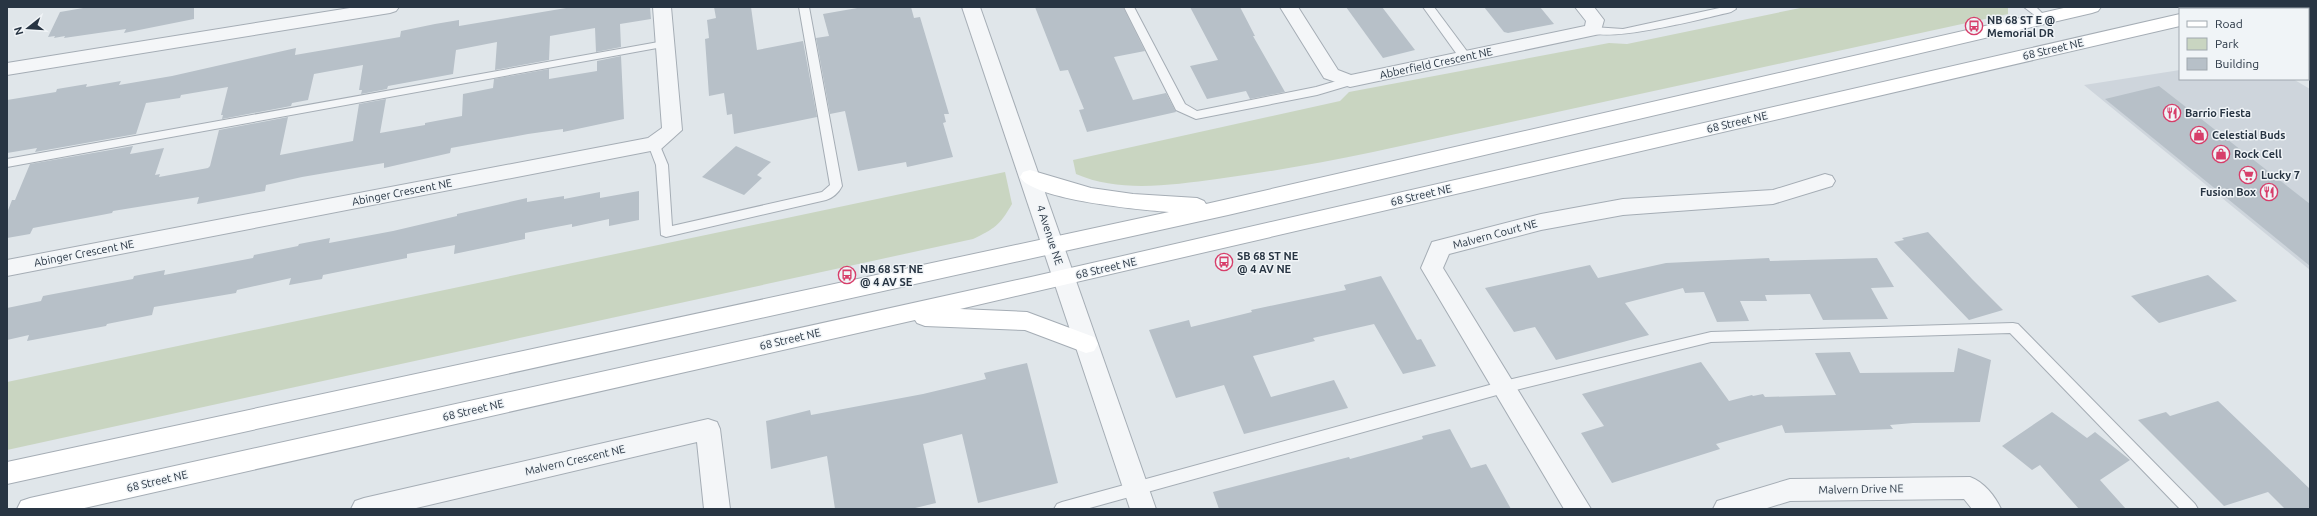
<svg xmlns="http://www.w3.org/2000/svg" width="2317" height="516" viewBox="0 0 2317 516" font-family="Ubuntu,sans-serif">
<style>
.built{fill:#ced5dc}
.green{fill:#c9d5c1}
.building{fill:#b7c0c8}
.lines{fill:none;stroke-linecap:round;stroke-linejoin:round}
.service-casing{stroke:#a5adb5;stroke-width:2}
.minor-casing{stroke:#a5adb5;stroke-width:2}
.secondary-casing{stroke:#a5adb5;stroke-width:2}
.service{fill:#f4f6f8;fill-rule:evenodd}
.minor{fill:#f4f6f8;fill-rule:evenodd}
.secondary{fill:#fff;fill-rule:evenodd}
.labels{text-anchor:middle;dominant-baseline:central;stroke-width:3;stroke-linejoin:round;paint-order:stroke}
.poi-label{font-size:11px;font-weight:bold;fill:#283543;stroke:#f0f4f7;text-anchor:start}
.street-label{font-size:11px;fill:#283543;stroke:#f0f4f7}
</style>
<rect width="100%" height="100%" fill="#e0e6ea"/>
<!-- built -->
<path class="built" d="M2180,70V79H2293L2310,89V270L2084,85Z"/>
<!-- green -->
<g class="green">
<path d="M1805,7H2008V14L1373,152C1321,163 1269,172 1217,179C1171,185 1120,193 1076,174L1073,160L1340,101L1349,92L1609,43L1627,44Z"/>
<path d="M1005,172L1012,204C1000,225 994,229 973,239L7,450V382Z"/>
</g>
<!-- building -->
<g class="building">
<path d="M89,7H194V19L124,33L126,29L64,38L65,36L54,38L55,36L48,37L60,12Z"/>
<path d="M572,7H650L651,19L620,24L621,47L596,52L595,28L550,36L549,60L495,70L497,42L456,50L453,74L388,86L387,89L361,94L362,90H359L363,65L314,74L308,100L292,103L291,106L222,119L223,115H221L228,87L181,95L180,98L146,103L136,134L35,152L37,148L7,153V100L56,92L57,89L87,84L86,87L121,81L119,85L172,76L296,48L295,55L400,37L401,31L435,24L459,20V26Z"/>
<path d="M714,7H751L757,50L803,41L817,117L734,134L732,114L727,115L724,93L709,96L705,39L709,38L707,20L716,18Z"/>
<path d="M863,7H911L914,18L920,17L949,114H944L946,122L943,123L953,157L907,167L906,162L858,171L845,111L830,114L816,38L829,36L823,14Z"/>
<path d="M1035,7H1123L1145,51L1114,57L1133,100L1166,93L1176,112L1087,132L1079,110L1084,109L1068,70L1060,71Z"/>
<path d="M1190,7H1240L1255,36H1253L1285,92L1250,99L1246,91L1207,99L1190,66L1218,60Z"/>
<path d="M1346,7H1382L1415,50L1383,58Z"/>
<path d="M1484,7H1540L1554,24L1508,33L1504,32Z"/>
<path d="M621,56L624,119L563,132V129L528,134L451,148L450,153L384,168V163L302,177L266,185L265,191L197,204L199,197L113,211L112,213L33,228L30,234L7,238V213L12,200H15L30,164L133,146L130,154L164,148L155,175L160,174L159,177L208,168L210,166L219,130L288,117L280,155L353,141L359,104L386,99L380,133L425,125V123L462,116L463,94L493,88L494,79L549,69V79L597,71V61Z"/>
<path d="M2159,86L2310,204V266L2105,99Z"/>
<path d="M736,146L771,162L757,175L762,178L744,195L702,177Z"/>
<path d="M639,191V220L609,226V219L572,227V224L525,233V239L454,254L455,245L407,254V258L323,275L322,279L289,285L291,278L237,290L236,293L154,307L152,315L107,324L106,326L27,341L29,335L7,340V308L41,301L43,296L133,279L134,276L165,270L164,275L253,258L254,255L298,246L299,244L330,238L329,243L393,231L457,216V214L527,198V202L564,196V199L600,192V198Z"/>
<path d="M1928,232L1972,279L2003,310L1969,320L1894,242L1904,240L1902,238Z"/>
<path d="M1769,258L1770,261L1877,258L1894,287L1871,288L1888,319L1823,320L1810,294L1765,295L1767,301H1740L1749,321L1717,322L1704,292L1685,293L1683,288L1625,303L1649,335L1556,360L1535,327L1514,332L1485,288L1590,265L1598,278L1666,263Z"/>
<path d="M2208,275L2237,301L2159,323L2131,296Z"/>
<path d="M1381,276L1417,340L1421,339L1436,366L1403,374L1374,324L1313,338L1315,341L1253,356L1271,397L1334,380L1348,408L1244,434L1224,385L1176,398L1149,330L1189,320L1191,327L1252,312L1251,310L1346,290L1344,285Z"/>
<path d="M1958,348L1991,360L1980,422L1913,423L1890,425L1893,429L1785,433L1782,425L1716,444L1720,449L1612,483L1581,433L1604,426L1582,394L1701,362L1729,401L1752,395L1753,396L1763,394L1765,397L1836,395L1815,353L1850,352L1860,373L1954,372Z"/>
<path d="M1027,363L1058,483L978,503L962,434L923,444L936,503L911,509H835L827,456L771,469L766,421L810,410L811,415L923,394L986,379L984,373Z"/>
<path d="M2218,401L2310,489V509H2285L2268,492L2224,506L2138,420L2166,412L2170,416Z"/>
<path d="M2052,412L2087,438L2095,432L2130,460L2100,480L2126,509H2079L2040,465L2032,470L2002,446Z"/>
<path d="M1450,429L1471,468L1486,464L1511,509H1219L1213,492L1349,457L1350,459L1423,439L1422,436Z"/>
</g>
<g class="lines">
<defs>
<g id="service">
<path d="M799,7H809L842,186C839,192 833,198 826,200L666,237L661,235L656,165L648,144L650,141H658L668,165L672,226L822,192L830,185Z"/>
<path d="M1124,7H1134L1185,104L1197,111L1316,87L1350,77L1356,81L1354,84L1317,95L1196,119L1176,110Z"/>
<path d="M1423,7H1434L1469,54L1471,57L1469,60H1461Z"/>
<path d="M1724,7H1735L1736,9L1731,12C1710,17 1599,46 1588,30L1593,27L1623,29Z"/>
<path d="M2024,7H2036L2047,18L2042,21Z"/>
<path d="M664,41L668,42V46L7,167V159Z"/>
<path d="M2013,323L2018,324L2195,504L2198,509H2180L2010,333L1711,342L1504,393L1086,509H1054L1057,504L1062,502L1504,381L1711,332Z"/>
</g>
<g id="minor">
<path d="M356,7H399L396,11L390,13L7,75V63Z"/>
<path d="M653,7H671L682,130L661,149L7,276V260L648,138L662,128Z"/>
<path d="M962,7H980L1156,509H1130Z"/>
<path d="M1280,7H1298L1338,70L1351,75L1585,26L1586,21L1575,7H1594L1604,20L1600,34L1350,87L1324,78Z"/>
<path d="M1825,174L1832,176L1835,181L1832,186L1773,204L1623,215L1541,230L1449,254L1443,268L1591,509H1564L1421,268L1432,242L1541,214L1623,199L1773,190Z"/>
<path d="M708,419L717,422L720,429L730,509H704L697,442L412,509H351L355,501L364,498Z"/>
<path d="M1970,477C1984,482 1995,496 2001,509H1972L1964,499L1790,501L1764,509H1713L1717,501L1790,479Z"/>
</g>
<g id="secondary">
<path d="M2068,7H2101L2098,11L2092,13L1228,215L7,484V462L1169,212C1142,210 1033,200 1020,177L1023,172L1030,170L1091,188L1133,194L1197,198L1204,201L1206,204Z"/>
<path d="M2225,7H2251L2250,9H2224Z"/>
<path d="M2273,7H2293L2294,9H2274Z"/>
<path d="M2180,14V26L960,309L1027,312L1035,315L1094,337L1098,344L1094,351L1086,353L1025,330L925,326L917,323L915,320L80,509H17L21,501L30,498L1031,277Z"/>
<path d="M2308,19L2310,20V32L2308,31Z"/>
<path d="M2308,50L2310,51V64L2308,63Z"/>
</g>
</defs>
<!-- service casing -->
<use href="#service" class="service-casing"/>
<!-- minor casing -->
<use href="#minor" class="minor-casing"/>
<!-- secondary casing -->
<use href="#secondary" class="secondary-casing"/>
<!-- service -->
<use href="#service" class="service"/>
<!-- minor -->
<use href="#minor" class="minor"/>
<!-- secondary -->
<use href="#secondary" class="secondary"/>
</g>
<!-- icons -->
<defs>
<symbol id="bus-ring" viewBox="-11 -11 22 22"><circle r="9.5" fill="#f0f4f7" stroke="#d73e6a" stroke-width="1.5"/><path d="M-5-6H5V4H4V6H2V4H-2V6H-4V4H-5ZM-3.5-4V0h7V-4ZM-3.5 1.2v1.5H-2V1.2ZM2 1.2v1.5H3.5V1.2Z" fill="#d73e6a"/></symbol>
<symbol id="restaurant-ring" viewBox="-11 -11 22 22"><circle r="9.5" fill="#f0f4f7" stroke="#d73e6a" stroke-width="1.5"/><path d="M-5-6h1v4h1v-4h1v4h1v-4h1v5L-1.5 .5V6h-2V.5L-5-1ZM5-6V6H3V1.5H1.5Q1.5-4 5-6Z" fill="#d73e6a"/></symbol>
<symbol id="shop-ring" viewBox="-11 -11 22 22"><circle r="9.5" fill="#f0f4f7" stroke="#d73e6a" stroke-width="1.5"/><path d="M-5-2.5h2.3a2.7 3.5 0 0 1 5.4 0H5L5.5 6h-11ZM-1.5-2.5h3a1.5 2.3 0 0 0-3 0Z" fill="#d73e6a"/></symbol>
<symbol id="supermarket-ring" viewBox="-11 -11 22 22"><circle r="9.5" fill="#f0f4f7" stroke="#d73e6a" stroke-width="1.5"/><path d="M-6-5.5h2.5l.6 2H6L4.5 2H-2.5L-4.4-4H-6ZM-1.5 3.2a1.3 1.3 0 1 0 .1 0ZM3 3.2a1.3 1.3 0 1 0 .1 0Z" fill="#d73e6a"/></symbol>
</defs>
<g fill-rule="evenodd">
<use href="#bus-ring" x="1964" y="16" width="20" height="20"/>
<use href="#restaurant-ring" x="2162" y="103" width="20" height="20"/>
<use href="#shop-ring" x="2189" y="125" width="20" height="20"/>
<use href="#shop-ring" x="2211" y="144" width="20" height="20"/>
<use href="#supermarket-ring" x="2238" y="165" width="20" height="20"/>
<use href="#restaurant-ring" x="2259" y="182" width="20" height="20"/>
<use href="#bus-ring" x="1214" y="252" width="20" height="20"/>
<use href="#bus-ring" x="837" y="265" width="20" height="20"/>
</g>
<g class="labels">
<!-- poi labels -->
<g class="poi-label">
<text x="1987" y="20">NB 68 ST E @<tspan x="1987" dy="13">Memorial DR</tspan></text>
<text x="2185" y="113">Barrio Fiesta</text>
<text x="2212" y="135">Celestial Buds</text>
<text x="2234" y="154">Rock Cell</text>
<text x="2261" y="175">Lucky 7</text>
<text x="2256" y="192" text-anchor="end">Fusion Box</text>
<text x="1237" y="256">SB 68 ST NE<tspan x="1237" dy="13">@ 4 AV NE</tspan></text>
<text x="860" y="269">NB 68 ST NE<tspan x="860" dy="13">@ 4 AV SE</tspan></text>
</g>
<!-- street labels -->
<g class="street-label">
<text transform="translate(2053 49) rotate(-13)">68 Street NE</text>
<text transform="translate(1436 63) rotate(-12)">Abberfield Crescent NE</text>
<text transform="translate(1737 122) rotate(-13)">68 Street NE</text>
<text transform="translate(402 192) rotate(-11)">Abinger Crescent NE</text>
<text transform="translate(1421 195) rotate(-13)">68 Street NE</text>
<text transform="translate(1495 234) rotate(-15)">Malvern Court NE</text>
<text transform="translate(1050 235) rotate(72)">4 Avenue NE</text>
<text transform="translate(84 253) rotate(-11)">Abinger Crescent NE</text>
<text transform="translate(1106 268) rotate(-13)">68 Street NE</text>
<text transform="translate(790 339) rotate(-13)">68 Street NE</text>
<text transform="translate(473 410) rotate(-13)">68 Street NE</text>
<text transform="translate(575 460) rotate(-13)">Malvern Crescent NE</text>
<text transform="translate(157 481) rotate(-13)">68 Street NE</text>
<text transform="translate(1861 489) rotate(-1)">Malvern Drive NE</text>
</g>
</g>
<!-- border -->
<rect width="2317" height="516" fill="none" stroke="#283543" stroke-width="16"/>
<!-- legend -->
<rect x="2179" y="8" width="130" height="72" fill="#f0f4f7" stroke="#a0a8af"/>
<rect x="2187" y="21" width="20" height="6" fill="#ffffff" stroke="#a0a8af"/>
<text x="2215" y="28" font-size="12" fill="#283543">Road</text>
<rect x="2187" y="38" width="20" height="12" fill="#c9d5c1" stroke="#a0a8af"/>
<text x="2215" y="48" font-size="12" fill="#283543">Park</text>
<rect x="2187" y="58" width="20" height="12" fill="#b7c0c8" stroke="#a0a8af"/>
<text x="2215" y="68" font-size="12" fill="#283543">Building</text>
<!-- north arrow -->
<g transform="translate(28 28) rotate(253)" stroke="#f0f4f7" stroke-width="3" paint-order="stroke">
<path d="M0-3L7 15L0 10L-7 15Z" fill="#283543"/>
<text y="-6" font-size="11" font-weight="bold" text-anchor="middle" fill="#283543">N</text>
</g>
</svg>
